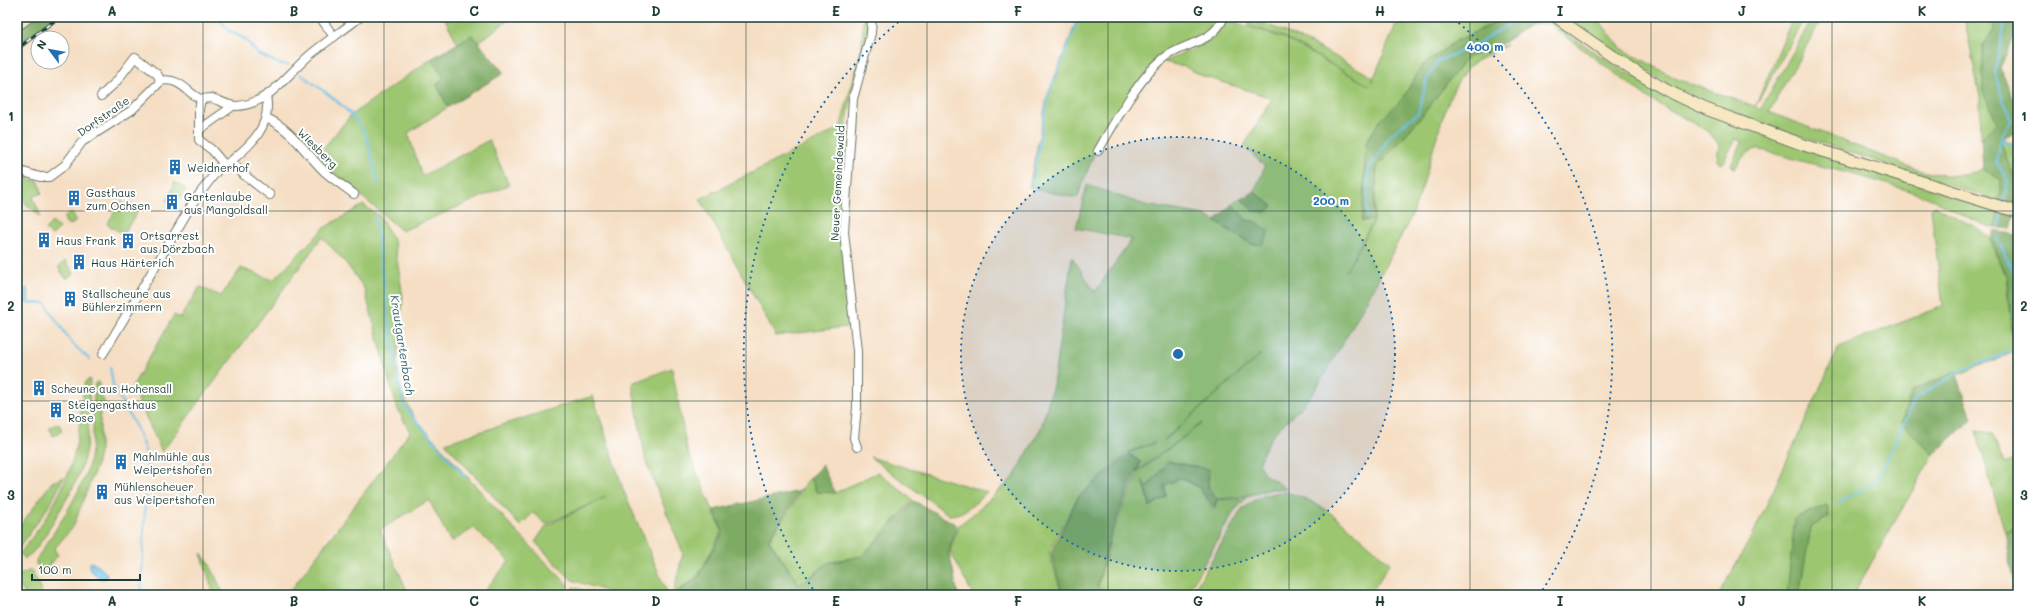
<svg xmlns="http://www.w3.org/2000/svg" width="2035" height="612" viewBox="0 0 2035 612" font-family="Mali,sans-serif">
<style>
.green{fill:#9dc671;stroke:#5e8252;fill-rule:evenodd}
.forest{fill:#7eab63;stroke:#4e744c}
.water{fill:#6ac1e7;stroke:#447f8e}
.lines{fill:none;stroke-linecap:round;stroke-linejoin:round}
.stream{stroke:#6ac1e7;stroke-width:2}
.street-casing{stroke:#6a7566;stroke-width:10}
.secondary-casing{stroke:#6a7566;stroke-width:13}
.street{stroke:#fff;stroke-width:8}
.secondary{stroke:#f8e7c3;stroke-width:11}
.rail-casing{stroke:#1f3d34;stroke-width:3.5}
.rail{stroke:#fff;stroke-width:2;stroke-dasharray:6;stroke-linecap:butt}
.grid{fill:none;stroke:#1f3d34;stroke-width:1;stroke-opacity:0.55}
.ring{fill:none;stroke:#1f6fb2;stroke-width:2;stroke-dasharray:2 4}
.labels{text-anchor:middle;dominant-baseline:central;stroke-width:4;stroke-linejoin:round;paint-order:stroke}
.street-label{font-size:11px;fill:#1f3d34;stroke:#fff}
.poi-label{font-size:11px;fill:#1f3d34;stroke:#fff;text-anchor:start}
.water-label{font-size:12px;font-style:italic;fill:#36656a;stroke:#fff}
.centre{fill:#1f6fb2;stroke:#fff;stroke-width:2}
.ring-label{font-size:12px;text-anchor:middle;font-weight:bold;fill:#1f6fb2;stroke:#fff;stroke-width:4;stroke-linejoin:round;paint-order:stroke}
.neatline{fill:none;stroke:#1f3d34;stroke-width:1.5}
.grid-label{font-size:13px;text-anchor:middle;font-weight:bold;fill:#1f3d34}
</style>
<rect width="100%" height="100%" fill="#fff"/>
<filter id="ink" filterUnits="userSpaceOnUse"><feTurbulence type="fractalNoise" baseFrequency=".025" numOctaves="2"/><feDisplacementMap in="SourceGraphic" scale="8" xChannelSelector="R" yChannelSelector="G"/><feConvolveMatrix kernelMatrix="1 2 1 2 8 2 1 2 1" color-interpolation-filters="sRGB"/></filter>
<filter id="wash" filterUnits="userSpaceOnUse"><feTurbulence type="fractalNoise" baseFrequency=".012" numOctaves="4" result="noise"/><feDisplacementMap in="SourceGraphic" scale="16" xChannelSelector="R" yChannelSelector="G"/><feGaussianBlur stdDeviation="0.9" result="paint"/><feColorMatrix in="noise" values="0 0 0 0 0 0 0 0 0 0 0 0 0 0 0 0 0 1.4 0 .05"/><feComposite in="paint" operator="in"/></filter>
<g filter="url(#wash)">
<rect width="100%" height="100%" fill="#f5dec3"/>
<!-- green -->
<g class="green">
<path d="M444,17H512L479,42L472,35L458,44Z"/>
<path d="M863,17H868L870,24L853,88L846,127L842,224L838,227L853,326L776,336L700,199L840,128L862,47Z"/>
<path d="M1078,17H1219L1215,26L1205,36L1159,56L1095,151L1077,198L1029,188L1047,97Z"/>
<path d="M1399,17H1508L1456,41L1422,66L1403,98L1379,122L1362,221H1373L1346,271L1374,221L1377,167L1421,117L1467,57L1507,45C1496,52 1480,57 1470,66C1439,95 1430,183 1408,223C1385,266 1363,309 1338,351C1330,365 1322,380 1313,393C1292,421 1269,428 1259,464L1264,474L1287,489H1271L1247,496L1218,499L1209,488V469L1168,461L1146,488L1143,480L1150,507L1166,497L1165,486L1180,478L1198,487L1214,510L1217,500L1246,498L1234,511L1186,595H1113L1098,586L1111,536L1138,472L1202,423L1137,471L1141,462L1128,453L1155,443L1128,452L1078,497L1049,552L1062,595H973L950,551L959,525L972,515L1014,477L1041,428L1053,385L1072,257L1095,292L1132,239L1076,228L1087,185L1145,205L1205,215L1238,236L1257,222L1246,220L1232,204L1236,200L1241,199L1254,211L1266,212L1273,206L1254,192L1265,167L1244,146L1272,98L1203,76L1185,67L1164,62C1180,52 1202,49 1215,35C1219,31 1222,24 1225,19L1284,38L1370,86L1284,37L1248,25L1251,19C1294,33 1333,55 1373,77L1372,82ZM1261,354L1165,440H1164Z"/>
<path d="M1524,17H1543L1622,70L1692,108L1730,124L1750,129L1999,211L1996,228C1970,222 1949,205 1924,196C1870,177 1813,165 1758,149C1746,151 1742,158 1735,169L1731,165L1742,142L1736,139L1723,162L1720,164L1717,161L1719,145L1709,132L1651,100L1549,24L1529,25Z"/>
<path d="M1565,17H1602L1601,23L1621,48L1677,79L1754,106L1760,110L1813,17H1825L1821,20L1769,112L1918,170C1939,175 1964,180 1983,168L2001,180L1999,201L1733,114L1671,86L1625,59Z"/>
<path d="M1793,17H1805L1755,107Z"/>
<path d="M1964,17H1993L1994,30L1983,44V92L1997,122L1981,138L1980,97Z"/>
<path d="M431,59L444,77L437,85L448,107L408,133L422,176L489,140L509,185L402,231L316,157L351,115Z"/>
<path d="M2002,139L2018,145V180L2008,163L2001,142Z"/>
<path d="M20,176L39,182L42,193L33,197L41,217L23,201L17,198V185Z"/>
<path d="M175,182L186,189L175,206L167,201Z"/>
<path d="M121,202L137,213L123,234L107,224Z"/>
<path d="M363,205L380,216L394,241L403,297L397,365L401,392L414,417L514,529L568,585L563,595L531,592L528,595H481L509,561L474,528L451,542L429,500L380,530L409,595H287L410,432L397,408L364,288L346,263L322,237L162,452L132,387L174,315L180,318L200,287L221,296L241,268L273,280L324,228Z"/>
<path d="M1935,206L1975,227L1985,233L1990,239L2006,276L2012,341L2018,346V362L2014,352L1957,375L1956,372L1901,423L1933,455L1853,595H1799L1811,527L1829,517L1827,505L1795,518L1787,595H1719L1754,532L1839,347L1943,306L1931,209Z"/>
<circle cx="70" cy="219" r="5.5"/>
<path d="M52,222L59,228L52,236L45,229Z"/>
<path d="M66,261L74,274L66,279L58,267Z"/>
<path d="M672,368L687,450L722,531L698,576L673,595L683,553L646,462L632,383Z"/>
<path d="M90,379C88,406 91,436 83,462C77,484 64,503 53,522C45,535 38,550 25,559L20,553C47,520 70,482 77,440C81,420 81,401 85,382Z"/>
<path d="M99,382L100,391L106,407L102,409L100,413V449L96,467L73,527L54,549L58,555L46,568L41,570L36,565V560C53,533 82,493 89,463C95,437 92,409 95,383Z"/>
<path d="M593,396L623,489L668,595H618L572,580L535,542L546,526L606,497L546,524L533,513L520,526L445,443Z"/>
<path d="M59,424L62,431L53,436L49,427Z"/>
<path d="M1976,431L1992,433L2004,464L2018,459V525L2005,533Z"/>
<path d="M870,457L987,492C976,502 965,515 949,515Z"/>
<path d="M878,472L913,500L862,556L828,562L800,585L769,540L802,491L800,490L810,478L817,492L835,493Z"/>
<path d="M64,477L51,503L17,551V530L52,482Z"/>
<path d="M1284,492C1326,500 1358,537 1390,563L1370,595H1191L1241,511C1257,497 1264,494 1284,492Z"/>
<path d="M201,553L209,563L224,595H214Z"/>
<path d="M31,570L38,583L42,595H26L17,583V576Z"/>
<path d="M573,587L602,595H572Z"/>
</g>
<!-- forest -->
<g class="forest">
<path d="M35,17H56L17,46V30Z"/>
<path d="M1508,17H1524L1529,25L1497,47L1467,57L1421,117L1377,167L1373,220L1362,221L1366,142L1379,122L1403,98L1422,66L1456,41Z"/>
<path d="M1993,17H2018L2017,29L2000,68L2018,109V130L2003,138L2001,142L2008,163L2018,180L2017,207L2011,228H1996L2001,180L1983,168L1981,138L1997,122L1983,92V44L1994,30Z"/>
<path d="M472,35L504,73L448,107L437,85L444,77L431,59Z"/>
<path d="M1254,192L1273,206L1266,212L1254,211L1241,199Z"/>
<path d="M1232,204L1246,220L1257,222L1268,231L1267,238L1262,245L1251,244L1215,221Z"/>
<path d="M1994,231L2018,235V346L2012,341L2007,276L1991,239Z"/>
<path d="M1956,372L1972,419L1933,455L1901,423L1912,390Z"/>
<path d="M1128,454L1140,462L1110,535L1097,587L1111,595H1063L1051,553L1078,498Z"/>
<path d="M1169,462L1208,469V489L1217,499L1214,507L1199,487L1180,477L1164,485L1166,497L1150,506L1146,489Z"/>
<path d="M822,465L835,493L817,492L810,478Z"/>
<path d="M800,491L768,540L800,585L829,563L862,556L914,501L957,525L949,551L958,595H674L698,577L723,532L714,510Z"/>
<path d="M1827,505L1829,517L1811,527L1799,595H1787L1795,518Z"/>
<path d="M2018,525V595H2017L2005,533Z"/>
</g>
<!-- water -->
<g class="water">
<path d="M27,288L29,293L28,303L17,302V294Z"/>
<path d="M91,562L99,566L107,574L106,578L101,579L91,571L89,566Z"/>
</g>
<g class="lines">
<!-- stream -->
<g class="stream">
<path d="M218,17L228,30L245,39L258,54L280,64L289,65"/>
<path d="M300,74C321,89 344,104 360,125C371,141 373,166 378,184"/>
<path d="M2001,140L2018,146"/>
<path d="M1031,187L1048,97L1079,17"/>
<path d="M2004,203L2008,181L1996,161L2002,134L2012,119L2003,100L1995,72L2006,17"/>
<path d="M1367,216L1368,171L1390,135L1418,113L1427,79L1438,61L1471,47L1521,17"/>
<path d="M375,217L388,315L403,405L465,477"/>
<path d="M1999,226L2002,211"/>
<path d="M1997,238L2013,272L2018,286"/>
<path d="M27,301L28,303H45L71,342L90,360"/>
<path d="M110,367L113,385L137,429L147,456V472"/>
<path d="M1838,503L1876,481L1916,398L1962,370L2018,349"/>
<path d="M2018,536L2014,540L2018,555"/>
<path d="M141,595L146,487"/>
</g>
</g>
</g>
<g filter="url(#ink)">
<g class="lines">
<defs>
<g id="street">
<path d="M320,17L334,37"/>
<path d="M101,96L116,82L135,57L157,74L161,81"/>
<path d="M201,99L199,109V140L212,150L223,163"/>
<path d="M266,118C291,128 306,154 325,172C334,180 345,187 354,194"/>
<path d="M199,130L233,106"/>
<path d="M1098,151C1114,123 1138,79 1163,59C1183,42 1212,45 1224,17"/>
<path d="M231,161L244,175L270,195"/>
<path d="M17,170L40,177H49L65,165L82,142L132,110L161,81C181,76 191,98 202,99C205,99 207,98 211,98C219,100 228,106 237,106C270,104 288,73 311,54C327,41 344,30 360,17"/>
<path d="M103,354L194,201L223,163L226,164L231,161C252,144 272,125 266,96"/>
<path d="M857,447L854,438L857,408V351L844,232L853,99L871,33L872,17"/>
</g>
<g id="secondary">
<path d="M1556,17L1626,66L1666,90L1706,109L1804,145L2018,212"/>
<path d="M17,25L28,17"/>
</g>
</defs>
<!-- street casing -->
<use href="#street" class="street-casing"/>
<!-- secondary casing -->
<use href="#secondary" class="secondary-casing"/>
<!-- street -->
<use href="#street" class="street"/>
<!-- secondary -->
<use href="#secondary" class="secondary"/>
<defs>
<path id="rail" d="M17,49L59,17"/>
</defs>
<!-- rail casing -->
<use href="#rail" class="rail-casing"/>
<!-- rail -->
<use href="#rail" class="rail"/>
</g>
</g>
<!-- grid -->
<path class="grid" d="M203,17V595M384,17V595M565,17V595M746,17V595M927,17V595M1108,17V595M1289,17V595M1470,17V595M1651,17V595M1832,17V595M17,211H2018M17,401H2018"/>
<!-- distance rings -->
<circle cx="1178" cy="354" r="217" fill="#1f6fb2" fill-opacity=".12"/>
<g class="ring">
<circle cx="1178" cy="354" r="217"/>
<path d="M816 594A434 434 0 0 1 902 19M1454 19A434 434 0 0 1 1540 594"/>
</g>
<!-- icons -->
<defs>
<symbol id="building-bare" viewBox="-9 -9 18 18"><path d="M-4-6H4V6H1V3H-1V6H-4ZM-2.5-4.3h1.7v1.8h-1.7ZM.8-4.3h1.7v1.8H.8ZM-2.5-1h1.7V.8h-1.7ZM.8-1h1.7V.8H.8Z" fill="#1f6fb2" stroke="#fff" stroke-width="2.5" paint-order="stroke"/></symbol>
</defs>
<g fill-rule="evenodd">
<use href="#building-bare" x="164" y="156" width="22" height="22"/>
<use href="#building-bare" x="63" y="187" width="22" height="22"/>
<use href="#building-bare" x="161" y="191" width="22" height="22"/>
<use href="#building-bare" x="33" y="229" width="22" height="22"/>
<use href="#building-bare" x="117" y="230" width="22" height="22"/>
<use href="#building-bare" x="68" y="251" width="22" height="22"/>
<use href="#building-bare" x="59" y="288" width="22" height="22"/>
<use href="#building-bare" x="28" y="377" width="22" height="22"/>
<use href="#building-bare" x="45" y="399" width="22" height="22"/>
<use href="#building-bare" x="110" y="451" width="22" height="22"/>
<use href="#building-bare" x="91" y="481" width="22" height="22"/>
</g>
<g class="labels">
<!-- street labels -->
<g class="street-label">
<text transform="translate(103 116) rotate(-35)">Dorfstraße</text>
<text transform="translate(318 148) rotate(45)">Wiesberg</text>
<text transform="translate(837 183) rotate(-87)">Neuer Gemeindewald</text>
</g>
<!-- poi labels -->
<g class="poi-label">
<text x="187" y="167">Weidnerhof</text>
<text x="86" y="192">Gasthaus<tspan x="86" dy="13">zum Ochsen</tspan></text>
<text x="184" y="196">Gartenlaube<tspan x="184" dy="13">aus Mangoldsall</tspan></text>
<text x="140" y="235">Ortsarrest<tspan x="140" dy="13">aus Dörzbach</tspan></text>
<text x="56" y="240">Haus Frank</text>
<text x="91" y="262">Haus Härterich</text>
<text x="82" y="293">Stallscheune aus<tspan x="82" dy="13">Bühlerzimmern</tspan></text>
<text x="51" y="388">Scheune aus Hohensall</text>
<text x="68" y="404">Steigengasthaus<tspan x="68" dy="13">Rose</tspan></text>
<text x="133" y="456">Mahlmühle aus<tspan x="133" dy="13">Weipertshofen</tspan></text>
<text x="114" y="486">Mühlenscheuer<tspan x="114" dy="13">aus Weipertshofen</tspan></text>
</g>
<!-- water labels -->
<g class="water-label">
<text transform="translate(403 345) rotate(81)">Krautgartenbach</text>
</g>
</g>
<circle cx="1178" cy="354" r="6" class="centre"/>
<g class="ring-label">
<text x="1485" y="51">400 m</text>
<text x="1331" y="205">200 m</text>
</g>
<!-- margin -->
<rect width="2035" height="612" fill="none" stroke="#fff" stroke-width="44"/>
<!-- north arrow -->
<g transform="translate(50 50) rotate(302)"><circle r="19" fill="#ffffff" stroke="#a5b1ae"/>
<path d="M0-3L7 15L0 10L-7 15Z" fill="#1f6fb2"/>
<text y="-6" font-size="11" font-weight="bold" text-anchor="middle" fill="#1f3d34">N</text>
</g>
<!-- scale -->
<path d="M32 574v6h108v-6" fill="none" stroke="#1f3d34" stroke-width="2"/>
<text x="38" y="574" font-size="12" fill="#1f3d34" stroke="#ffffff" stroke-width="3" paint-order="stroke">100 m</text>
<rect x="22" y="22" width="1991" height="568" class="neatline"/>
<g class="grid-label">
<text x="112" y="16">A</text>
<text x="294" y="16">B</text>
<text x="474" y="16">C</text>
<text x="656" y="16">D</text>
<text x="836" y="16">E</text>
<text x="1018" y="16">F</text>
<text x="1198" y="16">G</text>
<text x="1380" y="16">H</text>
<text x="1560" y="16">I</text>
<text x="1742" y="16">J</text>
<text x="1922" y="16">K</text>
<text x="11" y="121">1</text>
<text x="2024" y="121">1</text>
<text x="11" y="311">2</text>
<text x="2024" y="311">2</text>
<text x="11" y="500">3</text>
<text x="2024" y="500">3</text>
<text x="112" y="606">A</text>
<text x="294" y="606">B</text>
<text x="474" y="606">C</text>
<text x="656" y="606">D</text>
<text x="836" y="606">E</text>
<text x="1018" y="606">F</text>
<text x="1198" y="606">G</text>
<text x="1380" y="606">H</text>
<text x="1560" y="606">I</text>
<text x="1742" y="606">J</text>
<text x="1922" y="606">K</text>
</g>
</svg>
